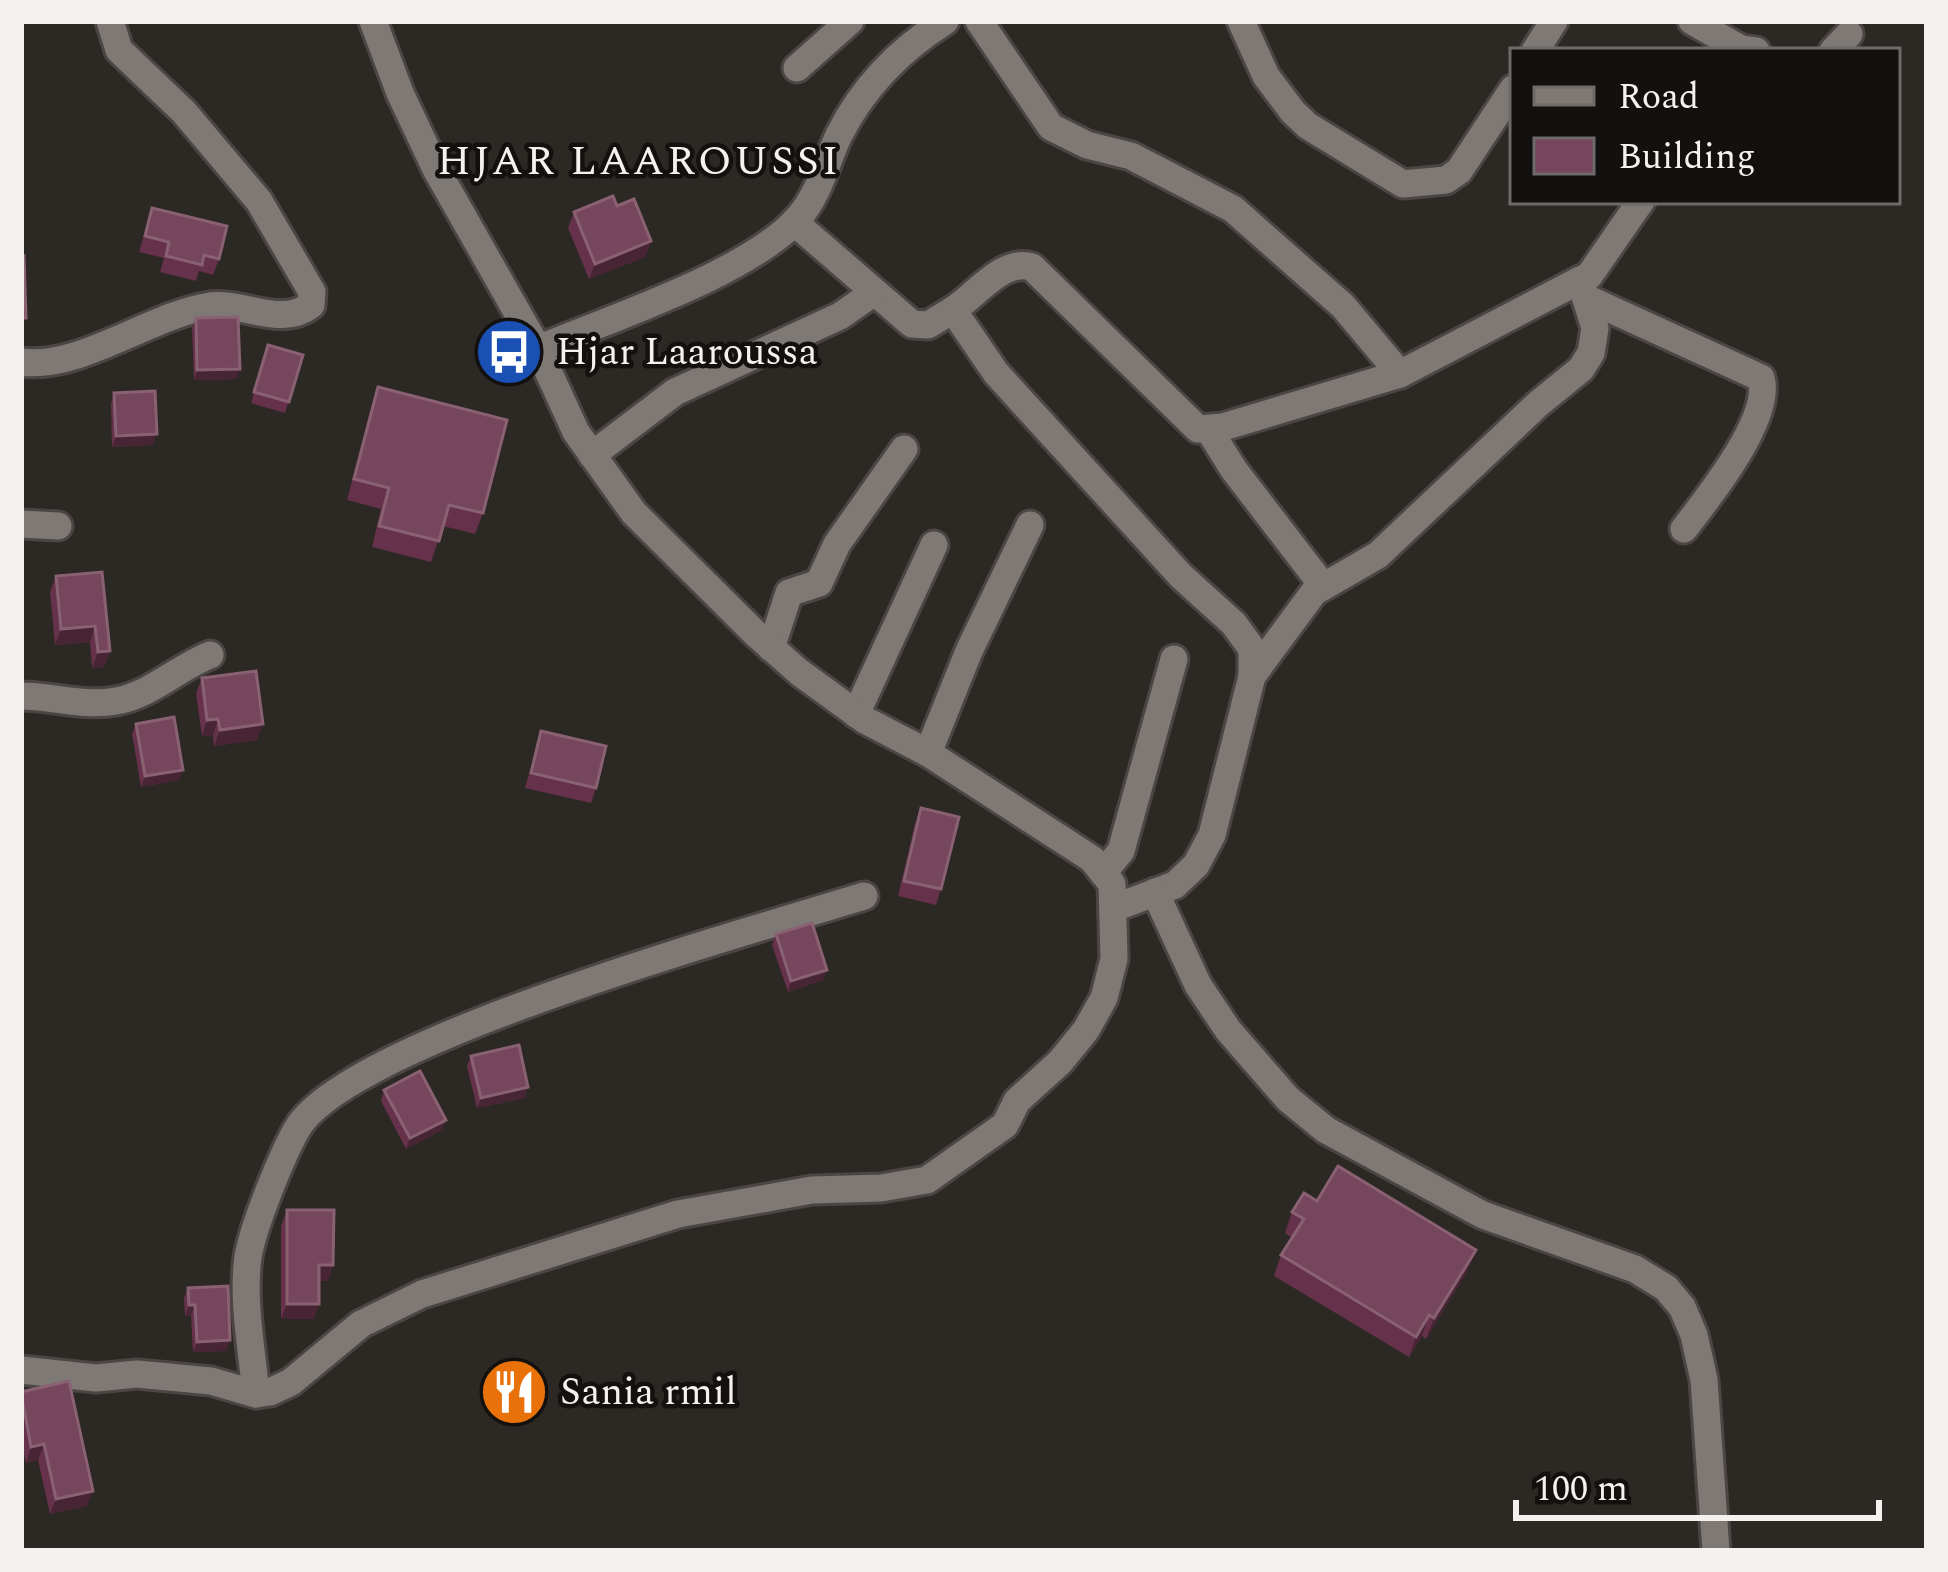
<svg xmlns="http://www.w3.org/2000/svg" width="1948" height="1572" viewBox="0 0 1948 1572" font-family="Spectral,serif">
<style>
.lines{fill:none;stroke-linecap:round;stroke-linejoin:round}
.street-casing{stroke:#4b4643;stroke-width:33}
.street{stroke:#7e7975;stroke-width:27}
.wall{fill:#66314a}
.shaded-wall{fill:#482534}
.building{fill:#75465c;stroke:#896173;stroke-width:3}
.labels{text-anchor:middle;dominant-baseline:central;stroke-width:9;stroke-linejoin:round;paint-order:stroke}
.poi-label{font-size:39px;fill:#f4f1ef;stroke:#13110f;text-anchor:start}
.neighbourhood-label{font-size:42px;letter-spacing:3px;fill:#f4f1ef;stroke:#13110f}
</style>
<rect width="100%" height="100%" fill="#2c2824"/>
<g class="lines">
<defs>
<g id="street">
<path d="M979,21L1051,127L1087,145L1131,156L1233,209L1343,306L1400,374L1223,427L1198,429L1032,267C1002,258 977,295 953,310L996,373L1181,576L1234,624L1252,649V676L1212,835L1196,865L1175,885L1114,908"/>
<path d="M1241,21L1266,76L1293,112L1308,126L1403,184L1446,180L1459,171L1513,89"/>
<path d="M1692,21L1741,49L1756,51"/>
<path d="M1535,51L1554,21"/>
<path d="M1833,51L1849,34"/>
<path d="M797,68L850,21"/>
<path d="M794,222L912,324L928,325L953,310"/>
<path d="M1586,298L1761,378C1773,417 1708,498 1684,529"/>
<path d="M538,349C608,319 751,273 799,217C820,193 826,162 839,135C863,87 901,49 945,21"/>
<path d="M21,362C81,370 150,315 210,306C244,302 282,328 311,305L312,292L259,201L184,112L119,50L110,21"/>
<path d="M1400,374L1580,280"/>
<path d="M1209,430L1234,470L1323,586"/>
<path d="M592,455L675,392L840,316L873,293"/>
<path d="M21,524L58,526"/>
<path d="M771,648L789,593L819,583L837,544L904,449"/>
<path d="M1252,676L1314,592L1378,555L1538,404L1581,369L1591,353L1595,328L1580,280L1589,276L1641,201"/>
<path d="M21,696C51,696 86,707 116,701C151,695 177,668 210,655"/>
<path d="M856,714L934,545"/>
<path d="M928,753L969,651L1030,525"/>
<path d="M1103,873L1121,851L1174,659"/>
<path d="M1155,892L1198,985L1228,1030L1288,1099L1326,1130L1483,1215L1635,1269L1666,1288L1682,1307L1694,1335L1704,1380L1716,1551"/>
<path d="M21,1370L96,1378L137,1374L211,1381L256,1394L270,1392L291,1382L361,1324L422,1294L678,1214L812,1190L881,1188L927,1180L1005,1125L1017,1101L1060,1062L1086,1030L1104,998L1114,959L1112,884L1092,859L928,753L865,720L799,672L756,634L634,513L576,432L538,349L436,169L400,93L373,21"/>
<path d="M256,1394C252,1350 242,1301 248,1257C253,1227 281,1157 297,1129C346,1042 755,930 864,896"/>
</g>
</defs>
<!-- street casing -->
<use href="#street" class="street-casing"/>
<!-- street -->
<use href="#street" class="street"/>
</g>
<!-- wall -->
<g class="wall">
<path d="M617,206L651,241L645,257L589,279L568,228L574,212Z"/>
<path d="M152,208L219,259L213,275L199,271L196,281L160,272L164,258L139,252Z"/>
<path d="M196,318L236,379L194,380L192,328Z"/>
<path d="M268,345L303,355L285,413L251,403Z"/>
<path d="M378,387L483,513L475,534L443,526L431,562L372,547L381,509L347,500L371,408Z"/>
<path d="M114,393L153,445L112,447L111,404Z"/>
<path d="M102,572L110,651L104,667L92,668L90,642L55,645L50,592L56,576Z"/>
<path d="M202,678L257,740L214,746L213,735L202,736L196,693Z"/>
<path d="M136,724L179,780L141,787L132,734Z"/>
<path d="M541,731L596,788L591,803L525,788Z"/>
<path d="M921,808L941,889L936,905L898,896L915,824Z"/>
<path d="M776,934L827,970L823,980L788,992L772,945Z"/>
<path d="M471,1056L528,1087L524,1098L477,1108L467,1066Z"/>
<path d="M384,1090L446,1120L442,1130L406,1149L381,1101Z"/>
<path d="M1317,1201L1468,1270L1426,1339L1422,1336L1409,1357L1274,1276L1281,1255L1292,1238L1285,1233L1292,1212Z"/>
<path d="M287,1210L328,1281H319L314,1319H281V1226Z"/>
<path d="M188,1288L230,1340L226,1351L193,1352L191,1315L185,1316L184,1298Z"/>
<path d="M21,1392L87,1506L50,1514L38,1460L26,1463L21,1441Z"/>
</g>
<!-- shaded-wall -->
<g class="shaded-wall">
<path d="M651,241L645,257L589,279L595,264Z"/>
<path d="M240,369L236,379L194,380L197,370Z"/>
<path d="M157,434L153,445L112,447L116,436Z"/>
<path d="M95,626L90,642L55,645L61,629Z"/>
<path d="M110,651L104,667L92,668L98,652Z"/>
<path d="M218,719L213,735L202,736L207,720Z"/>
<path d="M263,724L257,740L214,746L220,730Z"/>
<path d="M183,770L179,780L141,787L145,776Z"/>
<path d="M827,970L823,980L788,992L791,981Z"/>
<path d="M528,1087L524,1098L477,1108L481,1098Z"/>
<path d="M446,1120L442,1130L406,1149L410,1138Z"/>
<path d="M1476,1250L1468,1270L1426,1339L1434,1318Z"/>
<path d="M319,1265H333L328,1281H314Z"/>
<path d="M287,1304H319L314,1319H281Z"/>
<path d="M189,1305H195L191,1315L185,1316Z"/>
<path d="M1429,1315L1422,1336L1409,1357L1416,1337Z"/>
<path d="M230,1340L226,1351L193,1352L197,1342Z"/>
<path d="M44,1444L38,1460L26,1463L31,1447Z"/>
<path d="M93,1491L87,1506L50,1514L56,1499Z"/>
</g>
<!-- building -->
<g class="building">
<path d="M613,196L617,206L634,199L651,241L595,264L574,212Z"/>
<path d="M152,208L227,226L219,259L204,255L202,265L166,256L169,242L145,236Z"/>
<path d="M24,256L26,318H21V257Z"/>
<path d="M238,317L240,369L197,370L196,318Z"/>
<path d="M268,345L303,355L289,402L254,392Z"/>
<path d="M378,387L507,420L483,513L449,505L439,541L379,526L389,488L354,479Z"/>
<path d="M155,391L157,434L116,436L114,393Z"/>
<path d="M102,572L110,651L98,652L95,626L61,629L56,576Z"/>
<path d="M256,671L263,724L220,730L218,719L207,720L202,678Z"/>
<path d="M174,717L183,770L145,776L136,724Z"/>
<path d="M541,731L606,746L596,788L531,773Z"/>
<path d="M921,808L959,817L941,889L904,881Z"/>
<path d="M812,923L827,970L791,981L776,934Z"/>
<path d="M519,1045L528,1087L481,1098L471,1056Z"/>
<path d="M420,1071L446,1120L410,1138L384,1090Z"/>
<path d="M1338,1166L1476,1250L1434,1318L1429,1315L1416,1337L1281,1255L1304,1219L1292,1212L1304,1193L1317,1201Z"/>
<path d="M287,1210H334L333,1265H319V1304H287Z"/>
<path d="M228,1286L230,1340L197,1342L195,1305H189L188,1288Z"/>
<path d="M69,1381L93,1491L56,1499L44,1444L31,1447L21,1392Z"/>
</g>
<!-- icons -->
<defs>
<symbol id="bus-disc" viewBox="-11 -11 22 22"><circle r="9.5" fill="#1a4fb4" stroke="#13110f"/><path d="M-5-6H5V4H4V6H2V4H-2V6H-4V4H-5ZM-3.5-4V0h7V-4ZM-3.5 1.2v1.5H-2V1.2ZM2 1.2v1.5H3.5V1.2Z" fill="#fff"/></symbol>
<symbol id="restaurant-disc" viewBox="-11 -11 22 22"><circle r="9.5" fill="#e8710a" stroke="#13110f"/><path d="M-5-6h1v4h1v-4h1v4h1v-4h1v5L-1.5 .5V6h-2V.5L-5-1ZM5-6V6H3V1.5H1.5Q1.5-4 5-6Z" fill="#fff"/></symbol>
</defs>
<g fill-rule="evenodd">
<use href="#bus-disc" x="471" y="314" width="76" height="76"/>
<use href="#restaurant-disc" x="476" y="1354" width="76" height="76"/>
</g>
<g class="labels">
<!-- poi labels -->
<g class="poi-label">
<text x="556" y="352">Hjar Laaroussa</text>
<text x="560" y="1392">Sania rmil</text>
</g>
<!-- neighbourhood labels -->
<g class="neighbourhood-label">
<text x="639" y="161">HJAR LAAROUSSI</text>
</g>
</g>
<!-- border -->
<rect width="1948" height="1572" fill="none" stroke="#f4f1ef" stroke-width="48"/>
<!-- legend -->
<rect x="1510" y="48" width="390" height="156" fill="#13110f" stroke="#6d6b69" stroke-width="3"/>
<rect x="1534" y="87" width="60" height="18" fill="#7e7975" stroke="#6d6b69" stroke-width="3"/>
<text x="1618" y="108" font-size="36" fill="#f4f1ef">Road</text>
<rect x="1534" y="138" width="60" height="36" fill="#75465c" stroke="#6d6b69" stroke-width="3"/>
<text x="1618" y="168" font-size="36" fill="#f4f1ef">Building</text>
<!-- scale -->
<path d="M1516 1500v18h363v-18" fill="none" stroke="#f4f1ef" stroke-width="6"/>
<text x="1534" y="1500" font-size="36" fill="#f4f1ef" stroke="#13110f" stroke-width="9" paint-order="stroke">100 m</text>
</svg>
